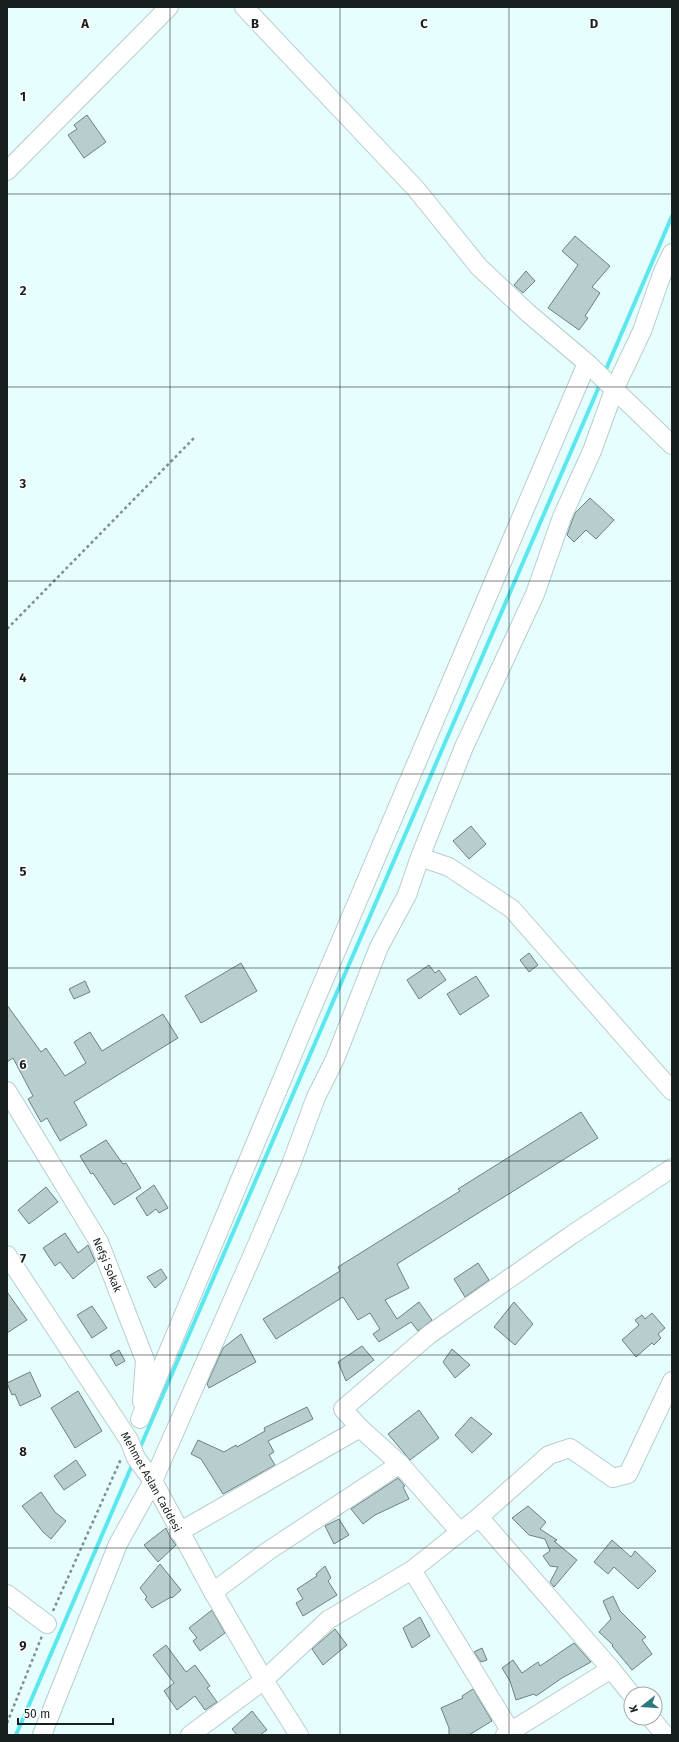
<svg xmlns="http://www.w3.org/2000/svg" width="679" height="1742" viewBox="0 0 679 1742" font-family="'Fira Sans',sans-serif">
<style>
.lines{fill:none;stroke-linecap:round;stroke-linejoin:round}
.stream{stroke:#5ae7ed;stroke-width:4}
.building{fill:#b7cdce;stroke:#6d8182}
.minor-casing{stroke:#b8cdce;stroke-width:20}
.path{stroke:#7f8e8f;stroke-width:2.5;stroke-dasharray:3 3;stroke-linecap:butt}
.minor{stroke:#fff;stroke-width:18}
.grid{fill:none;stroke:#171f1f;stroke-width:1;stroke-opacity:0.55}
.labels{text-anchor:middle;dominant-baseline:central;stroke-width:3;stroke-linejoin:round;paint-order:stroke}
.street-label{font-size:11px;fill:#171f1f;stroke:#fff}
.grid-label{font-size:13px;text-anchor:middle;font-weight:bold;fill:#171f1f;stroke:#fff;stroke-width:3;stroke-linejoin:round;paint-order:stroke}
</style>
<rect width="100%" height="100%" fill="#e7feff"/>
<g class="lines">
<!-- stream -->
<g class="stream">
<path d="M604,374L672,216"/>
<path d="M139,1450L601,382"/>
<path d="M16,1735L133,1463"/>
</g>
</g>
<!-- building -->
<g class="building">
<path d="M87,115L106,142L84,158L68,135L77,129L74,125Z"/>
<path d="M575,236L610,266L592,287L600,293L585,316L588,318L579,330L548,308L578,265L562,251Z"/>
<path d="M526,271L535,281L523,293L514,285Z"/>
<path d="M590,498L614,520L596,539L586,530L574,542L567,535L572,521L575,513Z"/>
<path d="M471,826L486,844L469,859L453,841Z"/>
<path d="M529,953L538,965L529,972L520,960Z"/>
<path d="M241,963L257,991L201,1023L185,996Z"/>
<path d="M429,965L435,973L439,970L446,980L419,999L407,980Z"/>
<path d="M476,976L489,996L460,1015L447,994Z"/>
<path d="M85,981L90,992L74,999L69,989Z"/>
<path d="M7,1005L41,1052L46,1048L65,1076L86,1063L74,1042L90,1032L102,1051L163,1014L178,1038L74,1102L87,1125L60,1141L47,1118L41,1122L28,1099L33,1096L13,1058L7,1062Z"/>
<path d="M581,1112L598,1138L397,1264L409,1288L385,1300L397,1319L419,1302L432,1320L418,1331L411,1322L379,1342L373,1334L380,1329L370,1313L358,1320L343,1297L276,1339L263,1319L340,1271L338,1267L460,1191L458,1189Z"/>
<path d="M106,1140L123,1164L126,1163L141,1188L114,1205L93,1173L91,1174L80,1156Z"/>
<path d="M154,1185L168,1208L159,1213L156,1209L147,1216L136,1198Z"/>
<path d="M46,1187L58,1202L29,1224L18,1210Z"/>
<path d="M65,1233L78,1253L88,1245L95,1261L73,1279L60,1262L55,1266L43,1248Z"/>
<path d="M478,1263L489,1280L465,1297L454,1279Z"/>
<path d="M161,1269L167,1278L155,1288L147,1277Z"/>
<path d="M7,1292L27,1320L7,1333Z"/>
<path d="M514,1302L533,1324L515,1345L494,1327Z"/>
<path d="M92,1306L107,1328L92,1338L77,1315Z"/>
<path d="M652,1313L665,1328L658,1334L661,1338L654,1345L652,1343L636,1357L622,1340L639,1325L635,1320L642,1315L645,1319Z"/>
<path d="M241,1334L256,1362L209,1388L207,1384L223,1348Z"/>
<path d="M362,1346L374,1360L346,1381L338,1362Z"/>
<path d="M452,1349L470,1365L455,1378L443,1362Z"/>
<path d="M119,1350L125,1361L116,1366L110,1355Z"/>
<path d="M30,1372L41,1396L20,1406L15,1394L12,1395L7,1383Z"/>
<path d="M78,1391L102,1431L75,1448L51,1408Z"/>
<path d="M307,1407L313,1419L268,1441L274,1452L269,1455L275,1465L223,1494L201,1459L191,1454L198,1440L224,1452L236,1445L237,1447L265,1431L264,1428Z"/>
<path d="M419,1410L439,1438L410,1460L388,1434Z"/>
<path d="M471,1417L492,1434L472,1453L455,1435Z"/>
<path d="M76,1460L86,1475L64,1490L54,1476Z"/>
<path d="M398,1478L405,1486L403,1487L409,1499L375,1515L363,1524L351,1509Z"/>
<path d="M41,1492L55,1512L66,1521L51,1539L43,1532L22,1506Z"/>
<path d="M528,1506L546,1522L540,1529L557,1540L556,1541H554L577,1560L554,1587L550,1582L558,1567L550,1566L543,1556L550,1551L545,1539L529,1535L512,1518Z"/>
<path d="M339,1519L349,1535L334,1544L325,1526Z"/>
<path d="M166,1528L170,1537L176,1545L158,1562L144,1545Z"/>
<path d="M612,1540L631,1557L635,1551L656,1571L638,1589L614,1567L608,1574L594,1562Z"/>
<path d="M160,1564L181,1590L172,1598L171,1597L152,1608L145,1599L147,1597L140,1588Z"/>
<path d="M325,1566L331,1578L328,1581L337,1595L303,1616L296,1603L303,1599L297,1589L317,1576L316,1574Z"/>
<path d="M613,1596L620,1611L646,1637L642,1640L652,1654L632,1670L612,1646L613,1645L599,1632L611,1619L603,1601Z"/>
<path d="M212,1610L225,1633L200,1651L193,1641L197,1638L189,1628Z"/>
<path d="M420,1617L430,1636L412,1648L403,1628Z"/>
<path d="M335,1629L347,1645L323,1665L312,1649Z"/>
<path d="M574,1643L591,1662L562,1678L536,1696L534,1694L516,1700L510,1681L502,1668L513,1660L522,1673L538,1662L540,1666Z"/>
<path d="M166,1645L186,1672L195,1665L210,1686L207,1688L217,1702L205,1710L195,1696L177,1710L164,1691L174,1683L153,1655Z"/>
<path d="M482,1648L487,1660L481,1662L474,1652Z"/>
<path d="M473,1689L492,1721L469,1735H449V1728L441,1708L463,1698L462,1696Z"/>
<path d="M252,1711L267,1730L260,1735H237L232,1729Z"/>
</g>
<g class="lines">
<defs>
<g id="minor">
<path d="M244,7L416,189L479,267L528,313L587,363L672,445"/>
<path d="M7,171L169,7"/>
<path d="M420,857L449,867L512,909L672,1091"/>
<path d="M7,1091L99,1242L145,1360L142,1402"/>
<path d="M7,1255L129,1440L136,1458L153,1481L213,1592L264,1680L299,1735"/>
<path d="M140,1419L309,1015L587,363"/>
<path d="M360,1428L343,1409L430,1334L570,1236L672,1168"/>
<path d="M479,1517L549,1455L570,1448L613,1478L628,1474L672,1381"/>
<path d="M179,1532L360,1428L400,1464L460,1532"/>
<path d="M412,1570L479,1517L611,1669"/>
<path d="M213,1592L268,1551L400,1464"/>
<path d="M7,1594L47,1624"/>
<path d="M651,1718L665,1735"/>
<path d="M42,1735L118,1544L153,1481L256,1247L290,1167L316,1097L335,1059L379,947L407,895L420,857L464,747L535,594L562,517L592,451L614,390L642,331L662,274L672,253"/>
<path d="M190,1735L264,1680L328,1620L412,1570L511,1732"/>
<path d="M505,1735L611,1669L631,1694"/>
</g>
</defs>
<!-- minor casing -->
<use href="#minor" class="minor-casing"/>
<!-- path -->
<g class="path">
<path d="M7,629L195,437"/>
<path d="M53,1611L121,1459"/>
<path d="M7,1723L42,1636"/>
</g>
<!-- minor -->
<use href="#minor" class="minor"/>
</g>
<!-- grid -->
<path class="grid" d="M170,7V1735M340,7V1735M509,7V1735M7,194H672M7,387H672M7,581H672M7,774H672M7,968H672M7,1161H672M7,1355H672M7,1548H672"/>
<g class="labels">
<!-- street labels -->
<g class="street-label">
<text transform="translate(107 1265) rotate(67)">Nefşi Sokak</text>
<text transform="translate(151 1482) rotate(61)">Mehmet Aslan Caddesi</text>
</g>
</g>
<g class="grid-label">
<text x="85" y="28">A</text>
<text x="255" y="28">B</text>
<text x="424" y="28">C</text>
<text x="594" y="28">D</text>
<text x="23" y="101">1</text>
<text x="23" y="295">2</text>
<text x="23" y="488">3</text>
<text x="23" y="682">4</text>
<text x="23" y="876">5</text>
<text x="23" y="1069">6</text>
<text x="23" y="1263">7</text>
<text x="23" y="1456">8</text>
<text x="23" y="1650">9</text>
</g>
<!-- border -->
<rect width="679" height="1742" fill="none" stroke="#171f1f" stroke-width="16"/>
<!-- north arrow -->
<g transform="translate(643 1706) rotate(253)"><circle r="19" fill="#ffffff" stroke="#a2a5a5"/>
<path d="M0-3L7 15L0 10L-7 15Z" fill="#2e787b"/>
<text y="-6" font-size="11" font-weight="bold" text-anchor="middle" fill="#171f1f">K</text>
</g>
<!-- scale -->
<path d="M18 1718v6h95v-6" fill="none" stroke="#171f1f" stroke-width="2"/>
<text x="24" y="1718" font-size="12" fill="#171f1f" stroke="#ffffff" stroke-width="3" paint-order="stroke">50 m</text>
</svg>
